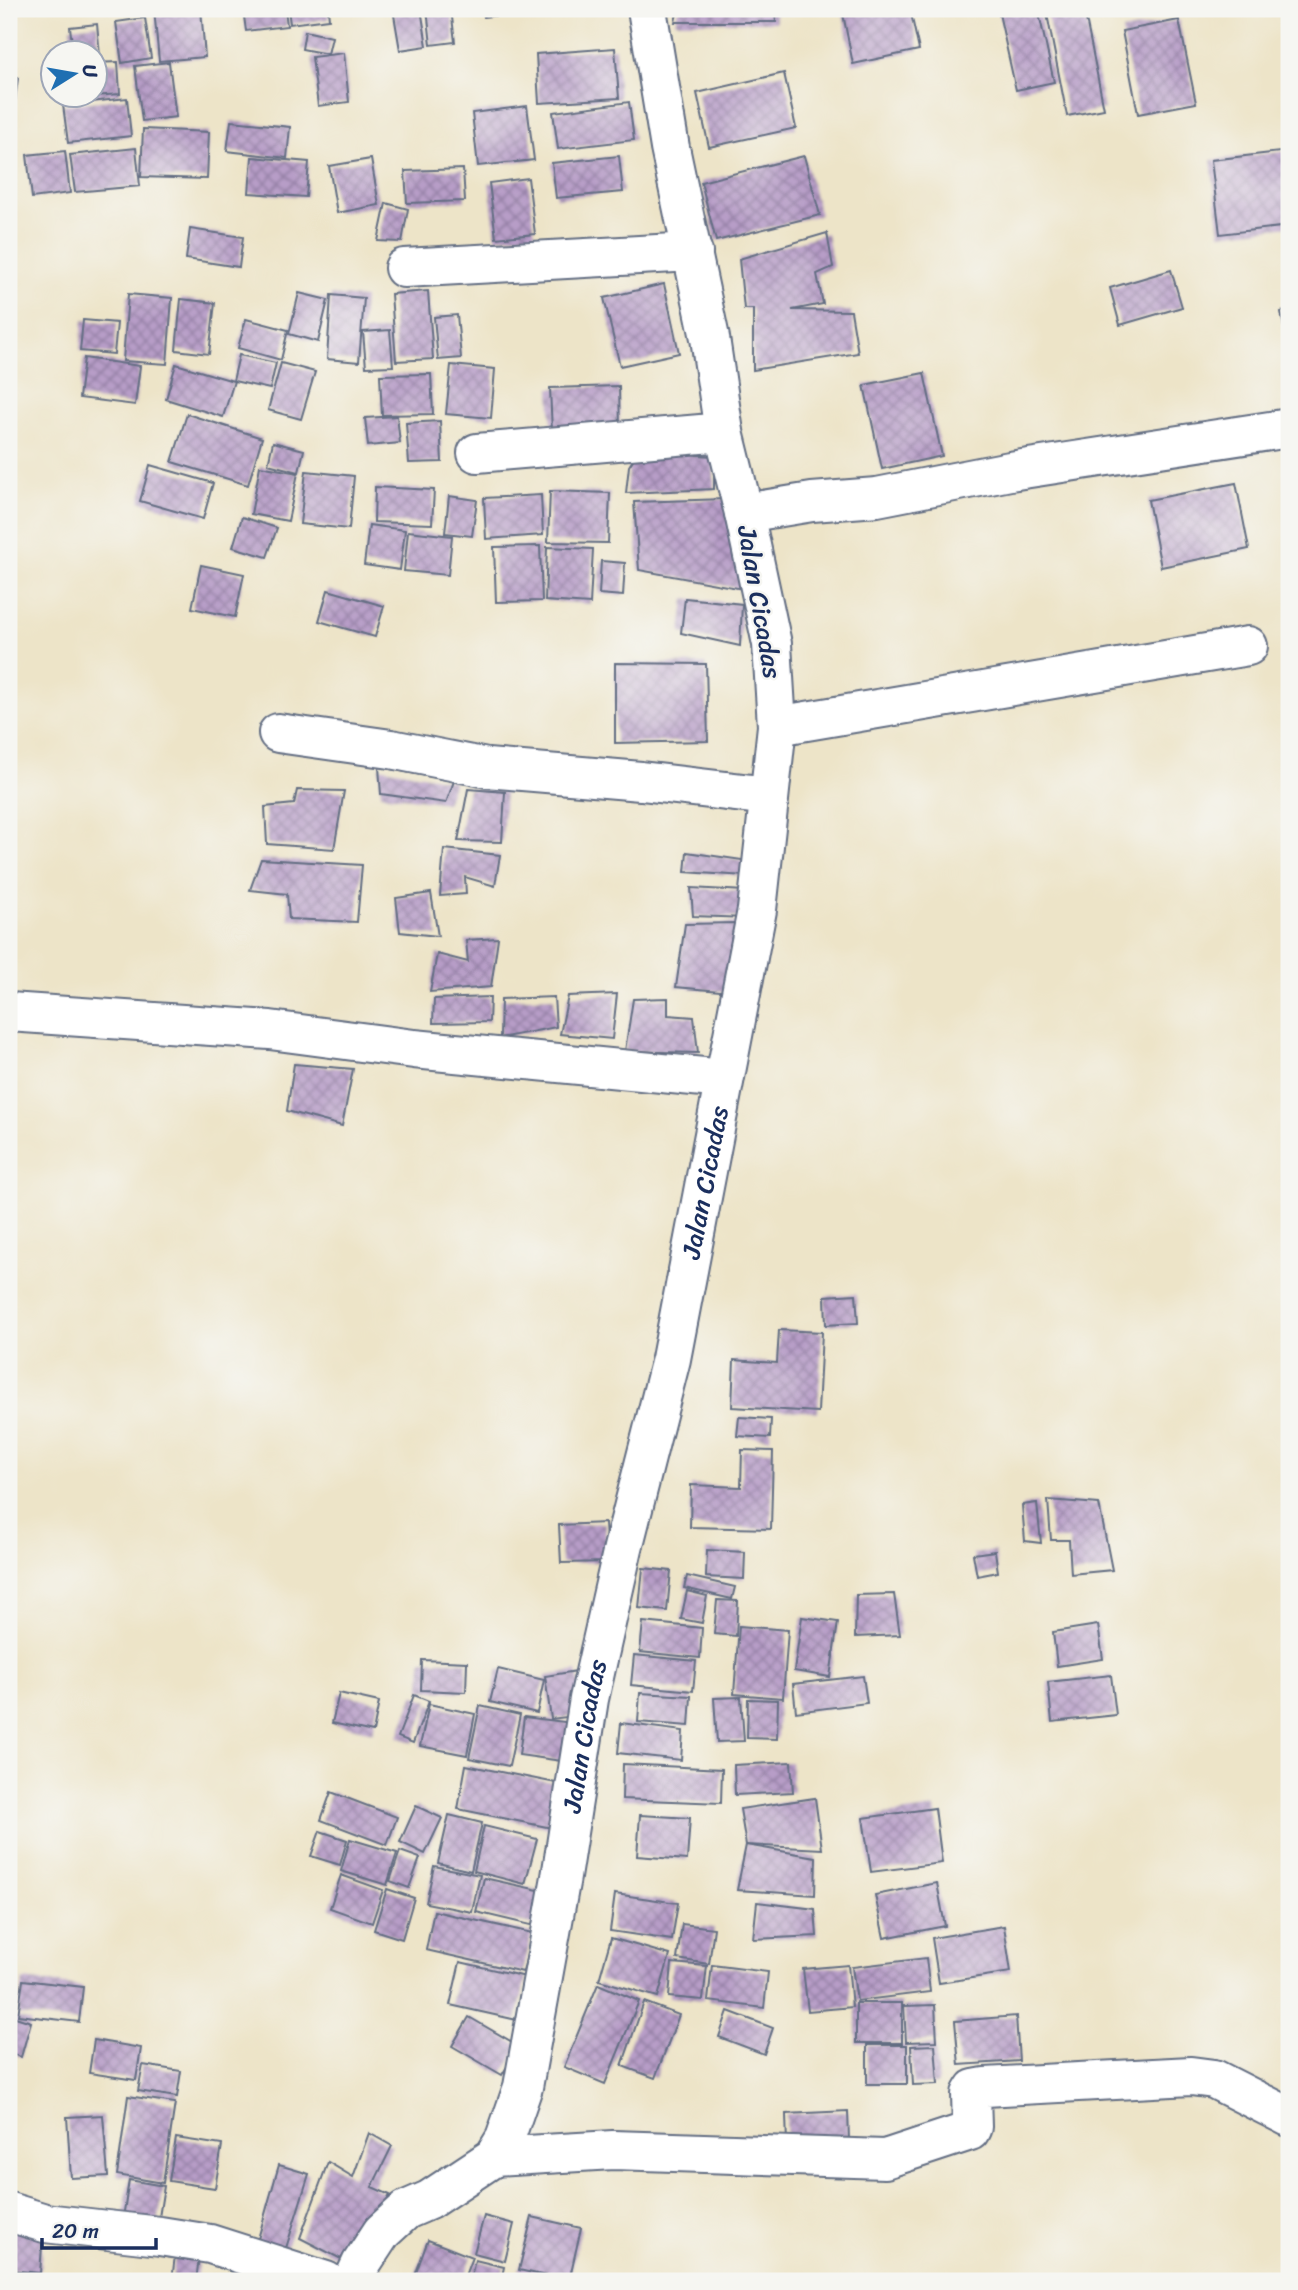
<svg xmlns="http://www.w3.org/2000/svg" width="1298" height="2290" viewBox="0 0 1298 2290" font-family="Sriracha,sans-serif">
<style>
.building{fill:url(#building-cross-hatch)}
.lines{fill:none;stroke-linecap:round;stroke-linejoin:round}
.minor-casing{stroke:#646e83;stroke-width:42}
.minor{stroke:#fff;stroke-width:38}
.labels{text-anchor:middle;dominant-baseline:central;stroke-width:5;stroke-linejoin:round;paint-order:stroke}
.street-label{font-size:26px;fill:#1b2f5e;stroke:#f6f6f2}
</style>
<defs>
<pattern id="building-cross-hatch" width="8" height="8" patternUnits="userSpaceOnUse" patternTransform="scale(1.75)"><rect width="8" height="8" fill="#b79dc7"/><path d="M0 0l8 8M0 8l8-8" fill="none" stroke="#9480a5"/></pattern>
</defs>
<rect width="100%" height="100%" fill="#f6f6f2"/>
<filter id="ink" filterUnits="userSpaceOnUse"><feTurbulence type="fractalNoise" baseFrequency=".0143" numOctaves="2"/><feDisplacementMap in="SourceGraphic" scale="14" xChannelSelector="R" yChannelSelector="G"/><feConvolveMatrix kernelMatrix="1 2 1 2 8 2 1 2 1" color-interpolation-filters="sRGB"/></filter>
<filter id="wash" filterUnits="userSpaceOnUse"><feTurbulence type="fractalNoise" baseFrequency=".00686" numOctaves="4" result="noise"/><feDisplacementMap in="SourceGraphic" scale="28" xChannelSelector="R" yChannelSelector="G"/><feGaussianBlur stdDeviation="1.57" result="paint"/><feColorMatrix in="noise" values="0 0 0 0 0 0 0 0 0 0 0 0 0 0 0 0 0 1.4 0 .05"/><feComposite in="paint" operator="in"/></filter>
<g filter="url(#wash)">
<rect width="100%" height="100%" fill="#ede4c8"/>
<g id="blocks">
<!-- building -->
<g class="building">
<path d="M154,9H201L205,57L159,61Z"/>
<path d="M243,9H285L287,26L246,31Z"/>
<path d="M288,9H328L329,19L290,24Z"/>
<path d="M393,9H421L427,46L400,50Z"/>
<path d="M427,9H451L455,42L431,45Z"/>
<path d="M483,9H517L518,13L484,17Z"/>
<path d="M678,9H775L776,22H675Z"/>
<path d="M842,9H910L919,50L853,64Z"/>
<path d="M998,9H1038L1054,82L1016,90Z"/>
<path d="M1046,9H1084L1104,109L1067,116Z"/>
<path d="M145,18L151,58L122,63L116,22Z"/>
<path d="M1179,20L1196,103L1138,114L1122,31Z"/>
<path d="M97,24L100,56H94V52H73L70,27Z"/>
<path d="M305,31L332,37L328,54L302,49Z"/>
<path d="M615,48L619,98L539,103L536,54Z"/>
<path d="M344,53L349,102L318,106L312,57Z"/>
<path d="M118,62L120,94L94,96V63Z"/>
<path d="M169,62L176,117L142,121L135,66Z"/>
<path d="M784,73L796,128L709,147L697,93Z"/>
<path d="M9,76L18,78L14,108L9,107Z"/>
<path d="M73,94H91V96L73,98Z"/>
<path d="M127,98L131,136L68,143L63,105Z"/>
<path d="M629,102L634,140L558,149L553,112Z"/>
<path d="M527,106L534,160L478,166L472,113Z"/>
<path d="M231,121L290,127L287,158L227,151Z"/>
<path d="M143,129L209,132L207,179L141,177Z"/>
<path d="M136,148L140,186L75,192L70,155Z"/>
<path d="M65,151L70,193L32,198L27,155Z"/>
<path d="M1289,151V226L1220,234L1211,160Z"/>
<path d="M619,156L623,192L556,198L552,163Z"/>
<path d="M804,156L820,215L716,241L701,182Z"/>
<path d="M252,157L309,162L306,197L249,193Z"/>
<path d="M371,159L379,205L337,213L329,166Z"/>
<path d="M463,169L465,201L407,203L405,171Z"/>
<path d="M528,178L535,234L496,238L489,183Z"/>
<path d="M386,203L408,209L402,242L378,241Z"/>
<path d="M190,229L243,237L239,267L186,259Z"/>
<path d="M827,233L833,267L817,274L823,304L792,310L851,311L858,353L753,370V309H744L739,259Z"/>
<path d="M1171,270L1182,307L1120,325L1110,288Z"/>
<path d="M664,284L679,353L620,366L604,298Z"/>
<path d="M428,291L433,359L396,361L391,294Z"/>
<path d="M299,293L328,300L318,342L289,334Z"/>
<path d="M128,294L172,298L167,364L123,361Z"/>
<path d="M331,295L364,298L359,362L327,359Z"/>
<path d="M181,299L215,303L209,354L176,350Z"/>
<path d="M1289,310V349H1288L1281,312Z"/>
<path d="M457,315L461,358L438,360L434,317Z"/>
<path d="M246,319L288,330L281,360L238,348Z"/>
<path d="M83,320L117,323L114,354L80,351Z"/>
<path d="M390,330L393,366L366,367L363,332Z"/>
<path d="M239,355L276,363L270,389L234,381L223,417L166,399L176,364L233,381Z"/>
<path d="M84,358L140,366L135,405L79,398Z"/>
<path d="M281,363L315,372L301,419L268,410Z"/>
<path d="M451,365L495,369L491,418L446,414Z"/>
<path d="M924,373L942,456L882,469L864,385Z"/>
<path d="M431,374L433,414L382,415L380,375Z"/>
<path d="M619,386L620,430L552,432L550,388Z"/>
<path d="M187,414L262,438L248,485L172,462Z"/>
<path d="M397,416L400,443L368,446L365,418Z"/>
<path d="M440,421L442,462L409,463L406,423Z"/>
<path d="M273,442L304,450L299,472L268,464Z"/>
<path d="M644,443L697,455L714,456V489L626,493L629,466Z"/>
<path d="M150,465L213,483L203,519L140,501Z"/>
<path d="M260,466L298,473L288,521L251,514Z"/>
<path d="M306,471L354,476L349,529L300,524Z"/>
<path d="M1236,483L1249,549L1161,567L1148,500Z"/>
<path d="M375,487L434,490L432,524L374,522Z"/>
<path d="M550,491L610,493L608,543L548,542Z"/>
<path d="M541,495L543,535L486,539L484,498Z"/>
<path d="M449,496L477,500L472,536L445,533Z"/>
<path d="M726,499L754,591L639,570L634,502Z"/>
<path d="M242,517L277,528L267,557L233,547Z"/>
<path d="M369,525L405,530L400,570L364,565Z"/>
<path d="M408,531L452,536L448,575L404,571Z"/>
<path d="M540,546L542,601L496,602L494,547Z"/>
<path d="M547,547L593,549L590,604L545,601Z"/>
<path d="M601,561L625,563L623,596L599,594Z"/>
<path d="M201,565L244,574L235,617L192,608Z"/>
<path d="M328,590L384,606L375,637L319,621Z"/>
<path d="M685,598L742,604L740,646L681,633Z"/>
<path d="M615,663L706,664L708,741L615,743Z"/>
<path d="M379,767L454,781L446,803L381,794Z"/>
<path d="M468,789L505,792L502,842L458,841Z"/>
<path d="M297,790L344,791L334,849L267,844L265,807L294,804Z"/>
<path d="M444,849L500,855L495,886L465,877L466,894L440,896Z"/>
<path d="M687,852L749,861L746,876L685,872Z"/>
<path d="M261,859L362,865L357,922L289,919L287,894L250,890Z"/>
<path d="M691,888L745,891L747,918L693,916Z"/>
<path d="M431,893L438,936L400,932L396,898Z"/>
<path d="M736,923L731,992L676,987L685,924Z"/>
<path d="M498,938L491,987L430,992L437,954L468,962L466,940Z"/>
<path d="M617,994L612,1039L560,1034L568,996Z"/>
<path d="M490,997L489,1022L433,1023L434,999Z"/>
<path d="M554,997L556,1027L500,1038L501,999Z"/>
<path d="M668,998V1015L694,1017L698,1053L625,1051L633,999Z"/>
<path d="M294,1064L353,1069L342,1126L287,1111Z"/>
<path d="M856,1294L858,1323L826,1325L825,1296Z"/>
<path d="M779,1330L822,1332L818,1412L732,1407L734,1360L777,1363Z"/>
<path d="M739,1417L771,1419L770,1438L737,1436Z"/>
<path d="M742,1450L773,1451L771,1529L690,1527L691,1485L741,1487Z"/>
<path d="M1048,1500L1099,1504L1112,1570L1071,1574L1069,1540H1051Z"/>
<path d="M1037,1503L1041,1543L1025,1541L1022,1505Z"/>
<path d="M605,1523L607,1562L561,1563L559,1525Z"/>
<path d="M707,1550L745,1552L744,1579L706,1577Z"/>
<path d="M995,1551L998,1572L977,1576L973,1554Z"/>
<path d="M643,1568L671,1571L667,1611L639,1608Z"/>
<path d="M687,1576L735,1587L732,1599L684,1588Z"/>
<path d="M687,1591L707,1596L702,1623L681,1619Z"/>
<path d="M894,1594L900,1635L855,1637L856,1595Z"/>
<path d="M717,1600L738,1601L736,1636L714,1634Z"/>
<path d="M802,1617L838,1622L830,1677L794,1671Z"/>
<path d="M643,1622L702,1628L700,1658L640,1652Z"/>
<path d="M1098,1625L1103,1659L1057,1666L1053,1632Z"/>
<path d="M739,1626L788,1630L783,1698L734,1694Z"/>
<path d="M634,1655L696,1661L693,1691L631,1685Z"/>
<path d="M422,1660L467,1662L466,1692L421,1690Z"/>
<path d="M498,1669L544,1680L537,1713L490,1702Z"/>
<path d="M577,1671L583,1715L551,1719L545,1676Z"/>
<path d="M1111,1675L1116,1715L1052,1722L1048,1682Z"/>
<path d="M863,1676L867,1703L796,1712L793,1684Z"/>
<path d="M339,1693L379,1702L373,1732L332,1723Z"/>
<path d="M640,1693L691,1696L689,1726L638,1722Z"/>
<path d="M414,1695L429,1701L413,1743L398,1737Z"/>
<path d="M741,1697L744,1741L717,1742L714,1698Z"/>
<path d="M748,1699L778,1700L777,1739L747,1738Z"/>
<path d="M429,1704L475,1714L467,1755L420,1746Z"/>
<path d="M480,1706L520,1715L509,1766L469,1758Z"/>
<path d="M524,1717L573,1723L569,1762L519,1755Z"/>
<path d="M621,1723L683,1731L681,1760L618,1753Z"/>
<path d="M791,1762L793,1792L735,1795L734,1765Z"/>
<path d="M623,1764L722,1769L721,1803L622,1799Z"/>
<path d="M466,1765L561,1784L552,1828L458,1809Z"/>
<path d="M331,1792L397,1817L387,1845L321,1820Z"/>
<path d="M815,1798L822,1849L746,1845L740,1809Z"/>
<path d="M416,1806L442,1818L425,1854L400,1842Z"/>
<path d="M935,1808L942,1863L871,1872L863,1818Z"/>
<path d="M449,1815L482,1823L471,1871L438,1863Z"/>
<path d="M640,1815L690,1818L687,1860L637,1856Z"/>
<path d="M484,1826L537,1839L525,1884L474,1871Z"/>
<path d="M320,1831L347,1840L340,1865L311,1856Z"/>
<path d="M350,1839L397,1853L387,1885L341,1871Z"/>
<path d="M746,1845L816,1857L815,1895L737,1890Z"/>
<path d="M400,1851L420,1858L409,1888L390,1881Z"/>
<path d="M434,1866L480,1875L472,1912L426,1903Z"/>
<path d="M341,1875L383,1890L372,1923L330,1908Z"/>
<path d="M484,1878L543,1891L535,1926L476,1912Z"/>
<path d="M937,1883L945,1926L884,1938L875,1895Z"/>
<path d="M387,1889L414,1898L402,1939L374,1930Z"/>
<path d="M615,1894L678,1903L672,1940L610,1931Z"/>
<path d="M757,1902L815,1909L817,1936L753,1939Z"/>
<path d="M434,1911L532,1933L523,1972L426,1950Z"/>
<path d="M682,1924L714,1928L709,1964L677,1959Z"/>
<path d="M1004,1926L1011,1972L939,1983L932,1938Z"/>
<path d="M611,1938L670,1955L658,1997L599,1980Z"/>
<path d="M926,1958L930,1992L857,2001L852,1967Z"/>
<path d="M460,1962L526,1977L517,2020L450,2005Z"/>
<path d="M672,1963L707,1966L703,2000L669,1997Z"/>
<path d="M712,1965L768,1972L764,2008L708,2001Z"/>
<path d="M848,1965L852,2007L808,2011L803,1969Z"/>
<path d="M23,1980L83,1987L79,2022L18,2015Z"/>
<path d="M598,1984L639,2001L605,2084L564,2067Z"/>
<path d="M644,2002L679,2015L655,2078L622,2066Z"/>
<rect x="856" y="2003" width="46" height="40"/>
<path d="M935,2005L937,2041L906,2042L904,2006Z"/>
<path d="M728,2011L773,2028L764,2054L719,2037Z"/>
<path d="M9,2015L31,2022L21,2057L9,2053Z"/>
<path d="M1016,2016L1019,2061L959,2065L955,2021Z"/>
<path d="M469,2017L519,2046L502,2075L452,2046Z"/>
<path d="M94,2040L141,2048L136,2080L89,2073Z"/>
<rect x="867" y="2045" width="40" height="39"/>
<path d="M935,2045L938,2084L913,2085L911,2046Z"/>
<path d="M143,2065L181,2071L177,2097L138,2091Z"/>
<path d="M128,2096L175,2103L163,2183L117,2175Z"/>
<path d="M848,2111L849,2141L787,2144L786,2114Z"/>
<path d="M103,2115L108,2176L71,2178L67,2117Z"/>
<path d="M369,2133L392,2146L372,2187L390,2195L376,2223L363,2226L341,2259L300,2238L328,2162L353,2177Z"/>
<path d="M176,2138L222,2145L215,2188L169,2181Z"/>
<path d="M279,2165L309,2174L282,2261L254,2253Z"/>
<path d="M129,2180L164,2186L157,2230L122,2224Z"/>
<path d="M484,2216L514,2224L505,2261L474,2253Z"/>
<path d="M532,2217L581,2228L569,2281L519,2270Z"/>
<path d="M9,2230L43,2233L40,2273L9,2270Z"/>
<path d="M428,2240L472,2257L463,2281H413Z"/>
<path d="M175,2255L199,2257L196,2281H172Z"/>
<path d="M475,2260L504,2267L501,2281H470Z"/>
<path d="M107,2277L126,2280V2281H107Z"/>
</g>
</g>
</g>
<g filter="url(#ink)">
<use href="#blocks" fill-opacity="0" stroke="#646e83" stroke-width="2"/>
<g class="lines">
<defs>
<g id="minor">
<path d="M404,268L693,252"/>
<path d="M477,453L724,432"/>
<path d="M744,513L812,502L877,497L1010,471L1289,428"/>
<path d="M777,726L1248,646"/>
<path d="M278,733L391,749L487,768L641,781L769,796"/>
<path d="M9,1012L270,1030L414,1049L724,1079"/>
<path d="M494,2157L613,2150L885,2159L970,2131L972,2127L971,2094L974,2089L985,2087L1191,2076L1214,2079L1289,2117"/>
<path d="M9,2212L45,2223L160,2236L210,2244L326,2281"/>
<path id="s1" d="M353,2281L361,2264L382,2232L406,2210L429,2200L494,2157L505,2139L523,2087L561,1877L589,1699L623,1548L671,1359L757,910L777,726L772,644L744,513L724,432L710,338L670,148L647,9"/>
</g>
</defs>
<!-- minor casing -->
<use href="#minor" class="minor-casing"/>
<!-- minor -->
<use href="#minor" class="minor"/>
</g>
</g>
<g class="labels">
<!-- street labels -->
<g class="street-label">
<text transform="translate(760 602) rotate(80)">Jalan Cicadas</text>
<text stroke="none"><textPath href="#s1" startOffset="1192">Jalan Cicadas</textPath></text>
<text stroke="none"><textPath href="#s1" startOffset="625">Jalan Cicadas</textPath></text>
</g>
</g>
<!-- margin -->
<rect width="1298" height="2290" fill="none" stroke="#f6f6f2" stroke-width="35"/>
<!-- north arrow -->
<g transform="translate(74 74) rotate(79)"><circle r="33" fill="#f6f6f2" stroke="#9ea6b7" stroke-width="2"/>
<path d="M0-5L12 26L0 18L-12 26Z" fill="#1f6fb2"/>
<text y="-10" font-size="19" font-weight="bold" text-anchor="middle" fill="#1b2f5e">U</text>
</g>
<!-- scale -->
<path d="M42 2238v10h114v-10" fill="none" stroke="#1b2f5e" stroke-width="3.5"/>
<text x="52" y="2238" font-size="21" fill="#1b2f5e" stroke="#f6f6f2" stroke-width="5" paint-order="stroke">20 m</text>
</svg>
